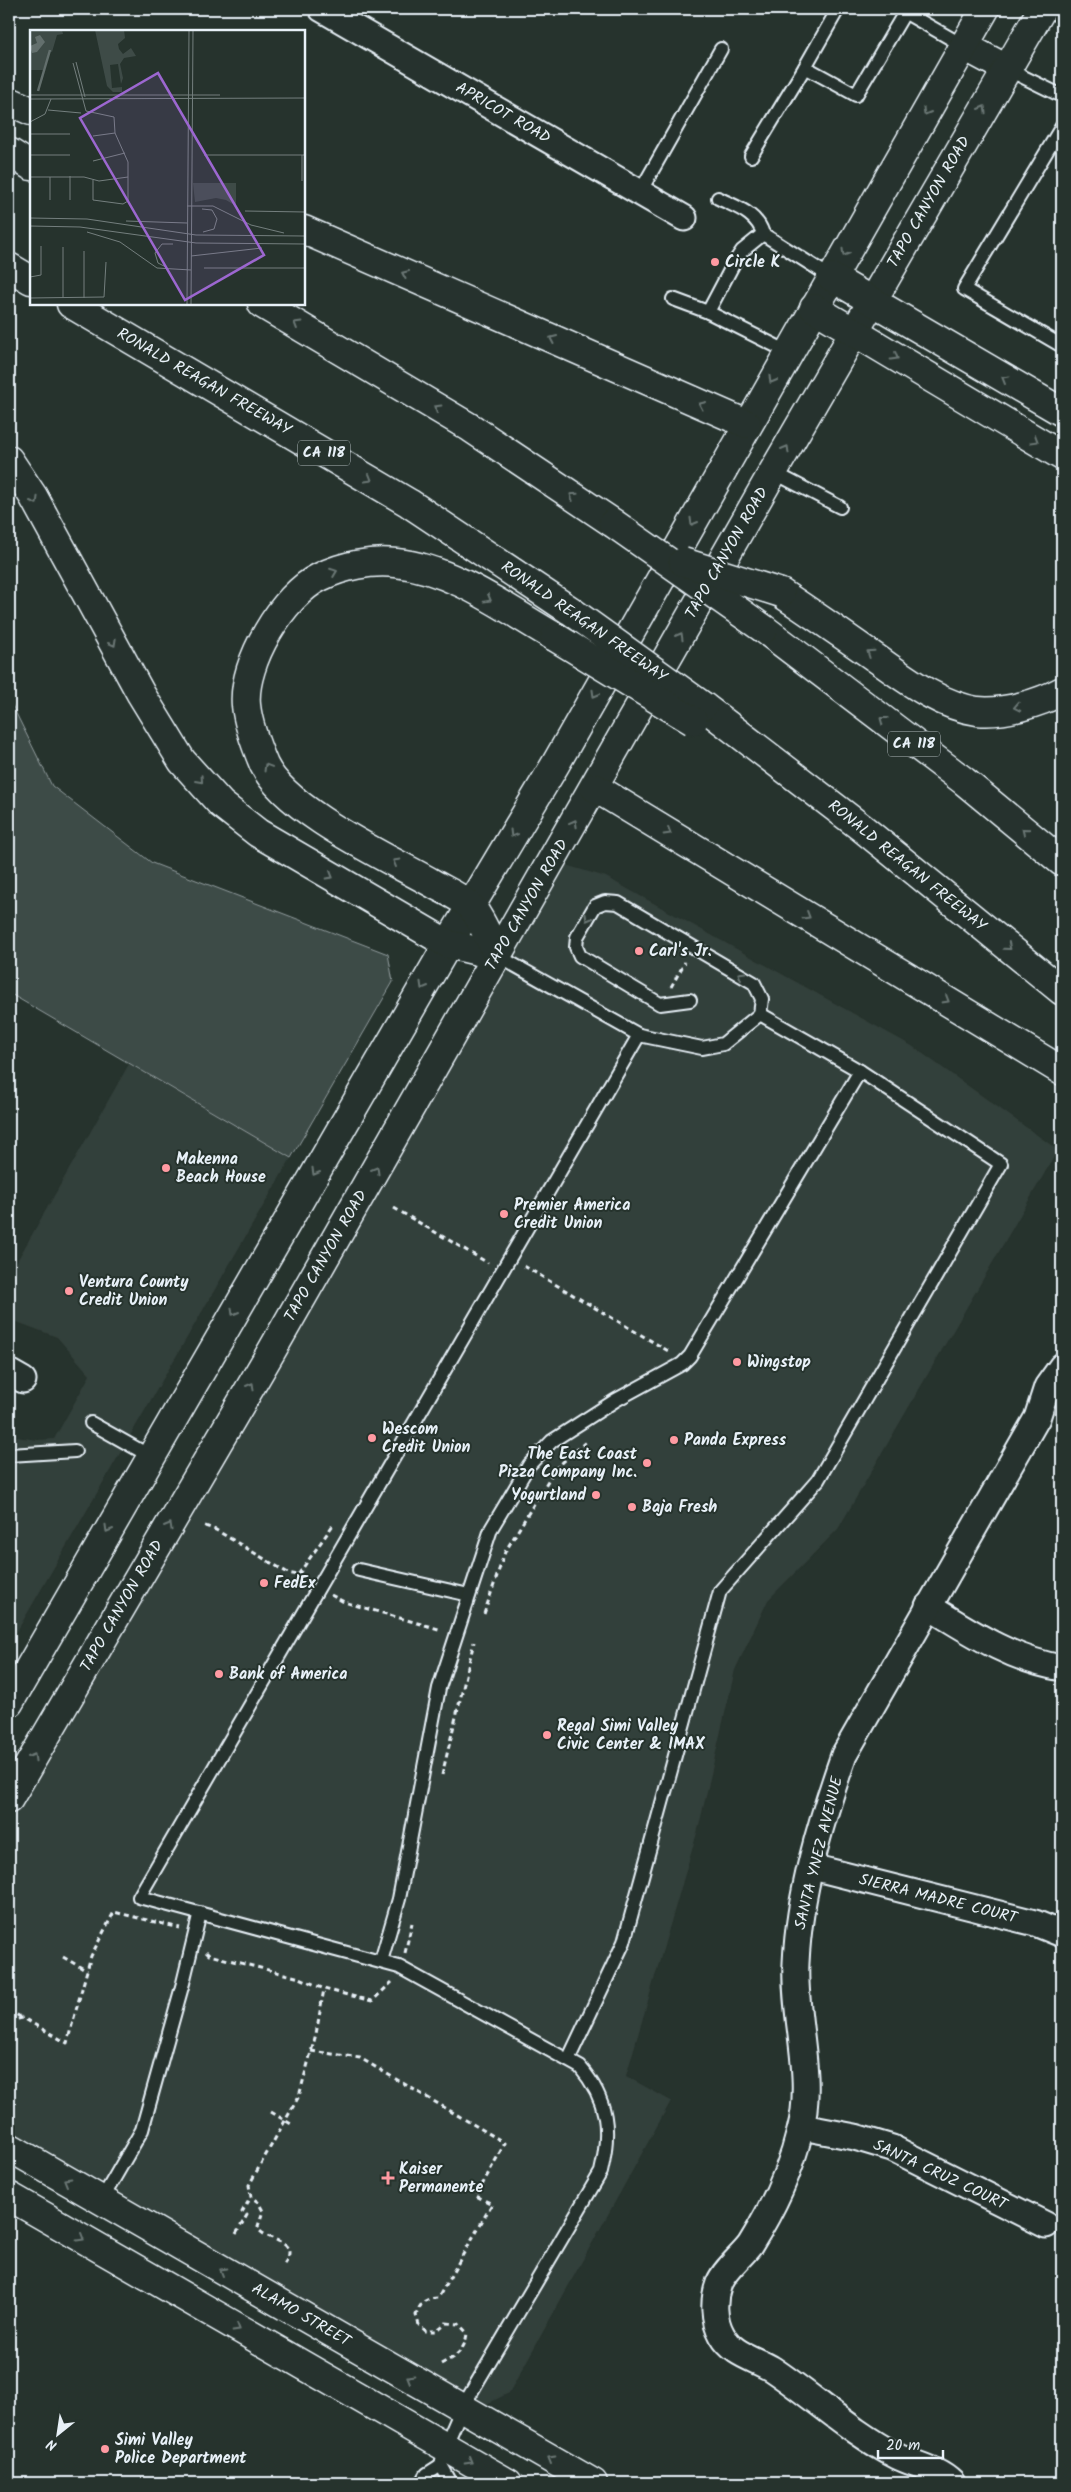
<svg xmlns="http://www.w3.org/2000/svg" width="1071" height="2492" viewBox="0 0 1071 2492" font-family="Kalam,sans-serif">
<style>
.built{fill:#333f3a}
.green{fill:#3e4b47;stroke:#939ea0}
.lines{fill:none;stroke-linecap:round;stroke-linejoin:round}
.service-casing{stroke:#e8f1f8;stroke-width:16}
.minor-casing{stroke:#e8f1f8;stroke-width:29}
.secondary-casing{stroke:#e8f1f8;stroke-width:31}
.motorway-casing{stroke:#e8f1f8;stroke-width:31}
.path{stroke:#e8f1f8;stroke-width:3;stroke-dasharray:5 4;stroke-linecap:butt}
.service{stroke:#26332d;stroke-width:12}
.minor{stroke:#26332d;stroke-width:25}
.secondary{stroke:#26332d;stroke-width:28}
.motorway{stroke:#26332d;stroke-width:28}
.motorway-bridge-casing{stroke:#e8f1f8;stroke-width:31;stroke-linecap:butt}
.motorway-bridge{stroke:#26332d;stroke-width:28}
.oneway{stroke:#6a7674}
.poi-dot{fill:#ff9aa2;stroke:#26332d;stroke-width:2}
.labels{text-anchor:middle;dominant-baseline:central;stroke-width:4;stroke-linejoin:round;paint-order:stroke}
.shield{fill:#26332d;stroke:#aeb8bb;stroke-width:1}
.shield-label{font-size:15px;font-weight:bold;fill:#e8f1f8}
.street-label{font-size:16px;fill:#e8f1f8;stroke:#26332d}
.poi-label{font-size:16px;font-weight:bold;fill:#e8f1f8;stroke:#26332d;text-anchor:start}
.inset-river{fill:none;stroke:#636f6d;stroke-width:2.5}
.inset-road{fill:none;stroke:#747f7e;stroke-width:1}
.view{fill:#9c67d0;fill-opacity:0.15;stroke:#9c67d0;stroke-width:2.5}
.inset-edge{fill:none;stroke:#e8f1f8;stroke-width:2.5}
</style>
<rect width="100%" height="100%" fill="#26332d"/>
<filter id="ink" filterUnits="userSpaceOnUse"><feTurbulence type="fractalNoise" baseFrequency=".02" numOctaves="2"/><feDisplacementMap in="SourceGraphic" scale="10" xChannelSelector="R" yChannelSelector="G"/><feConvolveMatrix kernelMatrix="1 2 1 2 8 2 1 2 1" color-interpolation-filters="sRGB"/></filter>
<g filter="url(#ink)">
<!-- built -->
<g class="built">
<path d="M562,864L606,877L912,1046L1058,1150L838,1529L768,1600L735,1670L699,1826L626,2076L671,2101L509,2393L487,2404L9,2136V1815Z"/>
<path d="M129,1064L291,1158L9,1645V1436L38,1440L54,1439L90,1375L57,1337L9,1319V1275Z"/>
</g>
<!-- green -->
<path class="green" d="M9,699L52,786L152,863L388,954L393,982L291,1158L9,993Z"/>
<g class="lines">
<defs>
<g id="service">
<path d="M838,9L805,67L856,95L905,12"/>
<path d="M899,9L964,46"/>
<path d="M1007,69L1062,96"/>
<path d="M1062,126L964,289L1062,346"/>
<path d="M751,156L805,67"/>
<path d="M640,192L721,49"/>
<path d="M718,198C736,207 757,213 763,234L831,277"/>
<path d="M673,299L708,312L788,352"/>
<path d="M708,312L735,261L742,251L763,234"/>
<path d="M773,472L840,507"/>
<path d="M498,956L639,1035L702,1048L723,1044L760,1014L860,1071L1001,1164L818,1480L720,1591L624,1942L568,2060"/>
<path d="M690,1000L660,1004L580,956L576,947L577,937L595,906L605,902L618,903L754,983L762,999L760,1014"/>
<path d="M91,1423L150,1456"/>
<path d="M9,1455L75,1451"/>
<path d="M359,1570L469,1595"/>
<path d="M381,1961L399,1899L439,1688L491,1529L529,1465L552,1441L616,1400L682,1364L690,1356L860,1071"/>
<path d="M101,2201L142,2130L183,1983L200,1913"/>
<path d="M422,2483L427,2474L441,2465"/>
<path d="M451,2483L441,2465L445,2447L462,2408L601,2172C611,2130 608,2100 580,2067L399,1967L139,1897L639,1035"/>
</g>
<g id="minor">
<path d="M322,9L684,218"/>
<path d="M9,1372L23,1380"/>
<path d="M928,1606C970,1632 1012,1660 1062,1668"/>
<path d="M812,1867L1035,1923L1062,1934"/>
<path d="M802,2127L855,2137L892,2148L1046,2225"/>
<path d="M952,2483C937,2468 915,2465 897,2456C852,2433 814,2397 772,2369C754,2358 733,2355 722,2335C713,2319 713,2299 719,2283C725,2269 741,2257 750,2245C773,2208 790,2173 800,2131C815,2077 793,2018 796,1963C799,1893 821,1821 844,1755L1037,1418L1047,1387L1062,1366"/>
</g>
<g id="secondary">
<path d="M964,46L1007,69"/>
<path d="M9,1703L448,944L555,765L985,9"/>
<path d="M9,1799L271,1352L773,472L1042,9"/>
<path d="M9,2147L593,2483"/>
<path d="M9,2196L508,2483"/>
</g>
<g id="motorway">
<path d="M9,101L31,111"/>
<path d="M9,152L31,166"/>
<path d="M304,230L747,424"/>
<path d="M9,267L31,280"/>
<path d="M831,277L1062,412"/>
<path d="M71,304L409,503L571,611"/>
<path d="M262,304L471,428L613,523"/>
<path d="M814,308L1062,456"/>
<path d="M9,460L33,496L141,694L182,761L221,804L258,833L448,944L498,956"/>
<path d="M781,593C811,613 840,633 870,654C902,676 937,705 977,711C1003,714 1040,703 1062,691"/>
<path d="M764,629L964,781L1062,862"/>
<path d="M703,706L862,828L1062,991"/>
<path d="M594,787L1062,1071"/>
<path d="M498,956C492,945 478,912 469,905C459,896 444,890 432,883C386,857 286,811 264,765C256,746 248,725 246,705C242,663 283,595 320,577C342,566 371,560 396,563C454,569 506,609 555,637"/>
</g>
</defs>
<!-- service casing -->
<use href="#service" class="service-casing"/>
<!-- minor casing -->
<use href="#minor" class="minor-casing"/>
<!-- secondary casing -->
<use href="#secondary" class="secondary-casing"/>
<!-- motorway casing -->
<use href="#motorway" class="motorway-casing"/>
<!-- path -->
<g class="path">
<path d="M671,987L685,962"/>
<path d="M394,1208L488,1263"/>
<path d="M524,1266L670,1352"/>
<path d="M205,1526L216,1530L288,1573L298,1575"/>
<path d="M305,1579L298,1575L333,1525"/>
<path d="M331,1595L344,1602L442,1630"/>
<path d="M484,1614L505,1552L555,1469L588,1440"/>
<path d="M442,1775L474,1642"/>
<path d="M206,1952L209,1955L300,1978L324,1989"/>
<path d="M405,1953L412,1923"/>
<path d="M63,1957L87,1971"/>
<path d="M9,2010L22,2018"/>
<path d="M9,2021L23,2018L67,2043L91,1956L114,1912L180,1928"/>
<path d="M311,2051L360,2058L505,2143L476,2196L492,2204L438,2298C424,2298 421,2303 416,2315L419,2325L426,2331H436L446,2323L459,2324L467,2333C465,2351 456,2356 441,2364"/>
<path d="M9,2052L10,2053"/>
<path d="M271,2112L291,2124"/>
<path d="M236,2234L247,2215L242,2212L251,2197"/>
<path d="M284,2264C301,2242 270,2241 260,2231L258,2226L263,2211L258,2202L251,2197L249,2185L299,2096L316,2034L324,1989L372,2001L392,1982"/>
</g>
<!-- service -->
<use href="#service" class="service"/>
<!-- minor -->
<use href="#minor" class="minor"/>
<!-- secondary -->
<use href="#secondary" class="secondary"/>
<!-- motorway -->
<use href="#motorway" class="motorway"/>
<defs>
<g id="motorway-bridge">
<path d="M613,523L764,629"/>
<path d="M683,562L781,593"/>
<path d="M571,611L703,706"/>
<path d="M555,637L693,721"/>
</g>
</defs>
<!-- motorway-bridge casing -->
<use href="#motorway-bridge" class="motorway-bridge-casing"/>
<!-- motorway-bridge -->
<use href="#motorway-bridge" class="motorway-bridge"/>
</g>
<!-- one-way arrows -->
<defs><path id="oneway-chevron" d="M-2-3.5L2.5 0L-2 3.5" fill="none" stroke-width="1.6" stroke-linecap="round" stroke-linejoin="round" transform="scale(1.25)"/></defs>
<g class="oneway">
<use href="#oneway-chevron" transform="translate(983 109) rotate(-60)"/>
<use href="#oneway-chevron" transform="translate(926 112) rotate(120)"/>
<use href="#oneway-chevron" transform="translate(845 253) rotate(120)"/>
<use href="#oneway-chevron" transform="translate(405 274) rotate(-156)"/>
<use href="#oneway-chevron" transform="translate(297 324) rotate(-149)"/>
<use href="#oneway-chevron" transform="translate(553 339) rotate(-156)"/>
<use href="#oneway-chevron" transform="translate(895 357) rotate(31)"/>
<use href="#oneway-chevron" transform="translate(1005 379) rotate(-150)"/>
<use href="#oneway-chevron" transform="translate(772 380) rotate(120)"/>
<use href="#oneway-chevron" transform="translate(702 405) rotate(-156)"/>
<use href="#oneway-chevron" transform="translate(437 408) rotate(-149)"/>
<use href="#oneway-chevron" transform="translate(1035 440) rotate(31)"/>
<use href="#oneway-chevron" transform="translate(786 449) rotate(-60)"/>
<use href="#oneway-chevron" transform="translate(369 479) rotate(30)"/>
<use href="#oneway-chevron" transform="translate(573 496) rotate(-146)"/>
<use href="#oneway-chevron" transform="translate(35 501) rotate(60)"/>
<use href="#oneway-chevron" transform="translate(693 522) rotate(120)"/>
<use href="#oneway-chevron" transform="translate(334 572) rotate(-21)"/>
<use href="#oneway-chevron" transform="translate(488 599) rotate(29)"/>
<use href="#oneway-chevron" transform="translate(680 636) rotate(-60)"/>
<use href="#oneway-chevron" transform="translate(113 643) rotate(61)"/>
<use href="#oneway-chevron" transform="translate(870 653) rotate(-146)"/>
<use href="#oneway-chevron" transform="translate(595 694) rotate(120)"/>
<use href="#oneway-chevron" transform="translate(1017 707) rotate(169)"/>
<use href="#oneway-chevron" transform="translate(883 720) rotate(-143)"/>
<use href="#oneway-chevron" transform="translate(267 767) rotate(-121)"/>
<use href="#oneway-chevron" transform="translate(200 780) rotate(48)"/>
<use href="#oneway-chevron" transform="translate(574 823) rotate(-61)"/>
<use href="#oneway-chevron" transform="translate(1025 831) rotate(-141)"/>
<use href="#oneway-chevron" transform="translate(668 832) rotate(31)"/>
<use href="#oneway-chevron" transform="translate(513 834) rotate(121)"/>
<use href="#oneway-chevron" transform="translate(396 862) rotate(-150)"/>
<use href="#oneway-chevron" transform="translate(330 876) rotate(30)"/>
<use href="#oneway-chevron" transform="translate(807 916) rotate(31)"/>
<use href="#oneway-chevron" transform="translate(588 918) rotate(120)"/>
<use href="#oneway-chevron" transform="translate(1008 947) rotate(39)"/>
<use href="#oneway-chevron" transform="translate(741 975) rotate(-149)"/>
<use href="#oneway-chevron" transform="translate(423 986) rotate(120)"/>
<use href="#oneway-chevron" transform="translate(946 1000) rotate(31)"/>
<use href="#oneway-chevron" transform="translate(376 1170) rotate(-60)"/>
<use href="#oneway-chevron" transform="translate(315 1172) rotate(120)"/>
<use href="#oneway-chevron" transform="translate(234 1312) rotate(120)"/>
<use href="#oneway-chevron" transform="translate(251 1386) rotate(-60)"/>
<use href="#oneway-chevron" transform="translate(169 1526) rotate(-60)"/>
<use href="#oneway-chevron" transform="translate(108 1529) rotate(120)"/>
<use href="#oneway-chevron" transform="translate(33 1757) rotate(-60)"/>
<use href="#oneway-chevron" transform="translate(67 2181) rotate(-150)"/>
<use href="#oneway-chevron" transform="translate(81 2238) rotate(30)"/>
<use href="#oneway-chevron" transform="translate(223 2271) rotate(-150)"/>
<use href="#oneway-chevron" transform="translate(237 2328) rotate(30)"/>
<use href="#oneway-chevron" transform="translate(410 2378) rotate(-150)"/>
<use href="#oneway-chevron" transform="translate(551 2459) rotate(-150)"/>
<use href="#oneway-chevron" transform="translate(469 2461) rotate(30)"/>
</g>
</g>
<!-- markers -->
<g class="poi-dot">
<circle cx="715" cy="262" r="5"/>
<circle cx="639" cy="951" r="5"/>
<circle cx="166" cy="1168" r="5"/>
<circle cx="504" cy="1214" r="5"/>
<circle cx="69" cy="1291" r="5"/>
<circle cx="737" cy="1362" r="5"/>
<circle cx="372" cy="1438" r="5"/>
<circle cx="674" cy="1440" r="5"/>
<circle cx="647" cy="1463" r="5"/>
<circle cx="596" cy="1495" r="5"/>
<circle cx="632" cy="1507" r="5"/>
<circle cx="264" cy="1583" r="5"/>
<circle cx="219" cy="1674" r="5"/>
<circle cx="547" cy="1735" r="5"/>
<path d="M385.5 2170.5h5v5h5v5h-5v5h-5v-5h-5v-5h5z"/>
<circle cx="105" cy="2449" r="5"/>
</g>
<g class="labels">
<!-- shield labels -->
<g class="shield">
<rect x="298" y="440.5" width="52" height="25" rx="4"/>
<rect x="888" y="731.5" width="52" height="25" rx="4"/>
</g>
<g class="shield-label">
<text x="324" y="453">CA 118</text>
<text x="914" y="744">CA 118</text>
</g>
<!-- street labels -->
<g class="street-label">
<text transform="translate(503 113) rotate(30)">APRICOT ROAD</text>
<text transform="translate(929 202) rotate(-60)">TAPO CANYON ROAD</text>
<text transform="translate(204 382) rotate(30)">RONALD REAGAN FREEWAY</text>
<text transform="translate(727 553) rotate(-60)">TAPO CANYON ROAD</text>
<text transform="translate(584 622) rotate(35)">RONALD REAGAN FREEWAY</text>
<text transform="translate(907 866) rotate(39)">RONALD REAGAN FREEWAY</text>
<text transform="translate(527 905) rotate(-60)">TAPO CANYON ROAD</text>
<text transform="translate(326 1256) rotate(-60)">TAPO CANYON ROAD</text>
<text transform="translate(122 1606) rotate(-60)">TAPO CANYON ROAD</text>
<text transform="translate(819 1853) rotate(-76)">SANTA YNEZ AVENUE</text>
<text transform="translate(938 1899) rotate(14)">SIERRA MADRE COURT</text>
<text transform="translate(940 2175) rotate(25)">SANTA CRUZ COURT</text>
<text transform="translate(301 2315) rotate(30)">ALAMO STREET</text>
</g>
<!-- poi labels -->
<g class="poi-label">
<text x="725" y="262">Circle K</text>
<text x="649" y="951">Carl's Jr.</text>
<text x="176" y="1159">Makenna<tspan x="176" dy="18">Beach House</tspan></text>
<text x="514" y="1205">Premier America<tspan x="514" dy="18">Credit Union</tspan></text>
<text x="79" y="1282">Ventura County<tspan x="79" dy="18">Credit Union</tspan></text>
<text x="747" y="1362">Wingstop</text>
<text x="382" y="1429">Wescom<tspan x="382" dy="18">Credit Union</tspan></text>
<text x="684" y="1440">Panda Express</text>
<text x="637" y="1454" text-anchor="end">The East Coast<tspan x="637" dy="18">Pizza Company Inc.</tspan></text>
<text x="586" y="1495" text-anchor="end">Yogurtland</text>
<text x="642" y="1507">Baja Fresh</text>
<text x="274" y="1583">FedEx</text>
<text x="229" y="1674">Bank of America</text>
<text x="557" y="1726">Regal Simi Valley<tspan x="557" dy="18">Civic Center &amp; IMAX</tspan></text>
<text x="399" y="2169">Kaiser<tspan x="399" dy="18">Permanente</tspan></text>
<text x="115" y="2440">Simi Valley<tspan x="115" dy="18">Police Department</tspan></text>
</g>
</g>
<!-- overview -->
<g transform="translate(30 30)">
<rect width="275" height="275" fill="#26332d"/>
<path d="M0,0H32L33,4L27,5L22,22L19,21L13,40H0ZM65,0H94L95,8L88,14L89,19L93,24L101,18L106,26L94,28L90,34L93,48L91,54L88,34L80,35L82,58L92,57V62H83L77,56ZM163,153H206V176L196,170L186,168L165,172Z" fill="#3e4b47"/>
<path d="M10,5L15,12L7,22L2,23L0,16L7,13L5,7Z" fill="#636f6d"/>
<path class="inset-river" d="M8,61L20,20"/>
<path class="inset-road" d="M46,32L55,67M43,33L56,81L84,87L85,103L98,132V171L93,174L63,170V150M0,65H190M0,69L275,68M18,80L51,83M0,92L15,84L21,69M0,104H40M63,106L85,103M0,125H40M174,125H275M272,125V151M63,131L95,123M0,147H54L69,151L98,147M20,147V170M40,170V146M157,176H183L221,195L254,203M172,179L182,180L187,189L184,199L173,202M215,181L275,182M0,188L57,189L166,205L275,206M96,191L157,193M0,196L50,197L166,213L275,214M57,202L90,212L127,238L161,240M33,217V268M54,221V268M161,226L232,218M136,237L128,233L125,223L132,214H143M174,238H275M0,247L11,245V216M0,268L74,267L76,232M157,275L159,0M161,275L163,0"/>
<path class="view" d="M128,43L234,225L155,270L50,88Z"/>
<rect width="275" height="275" class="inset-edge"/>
</g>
<!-- margin -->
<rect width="1071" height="2492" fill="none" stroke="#26332d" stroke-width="30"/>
<rect x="15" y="15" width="1041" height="2462" fill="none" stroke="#e8f1f8" stroke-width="2" filter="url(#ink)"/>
<!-- north arrow -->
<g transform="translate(58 2434) rotate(210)" stroke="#26332d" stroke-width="4" paint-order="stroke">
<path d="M0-4L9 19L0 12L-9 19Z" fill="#e8f1f8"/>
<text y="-8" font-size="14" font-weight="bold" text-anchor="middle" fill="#e8f1f8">N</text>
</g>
<!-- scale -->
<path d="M878 2450v8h65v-8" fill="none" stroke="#e8f1f8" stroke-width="2.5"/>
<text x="886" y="2450" font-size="15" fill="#e8f1f8" stroke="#26332d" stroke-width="4" paint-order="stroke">20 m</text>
</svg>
